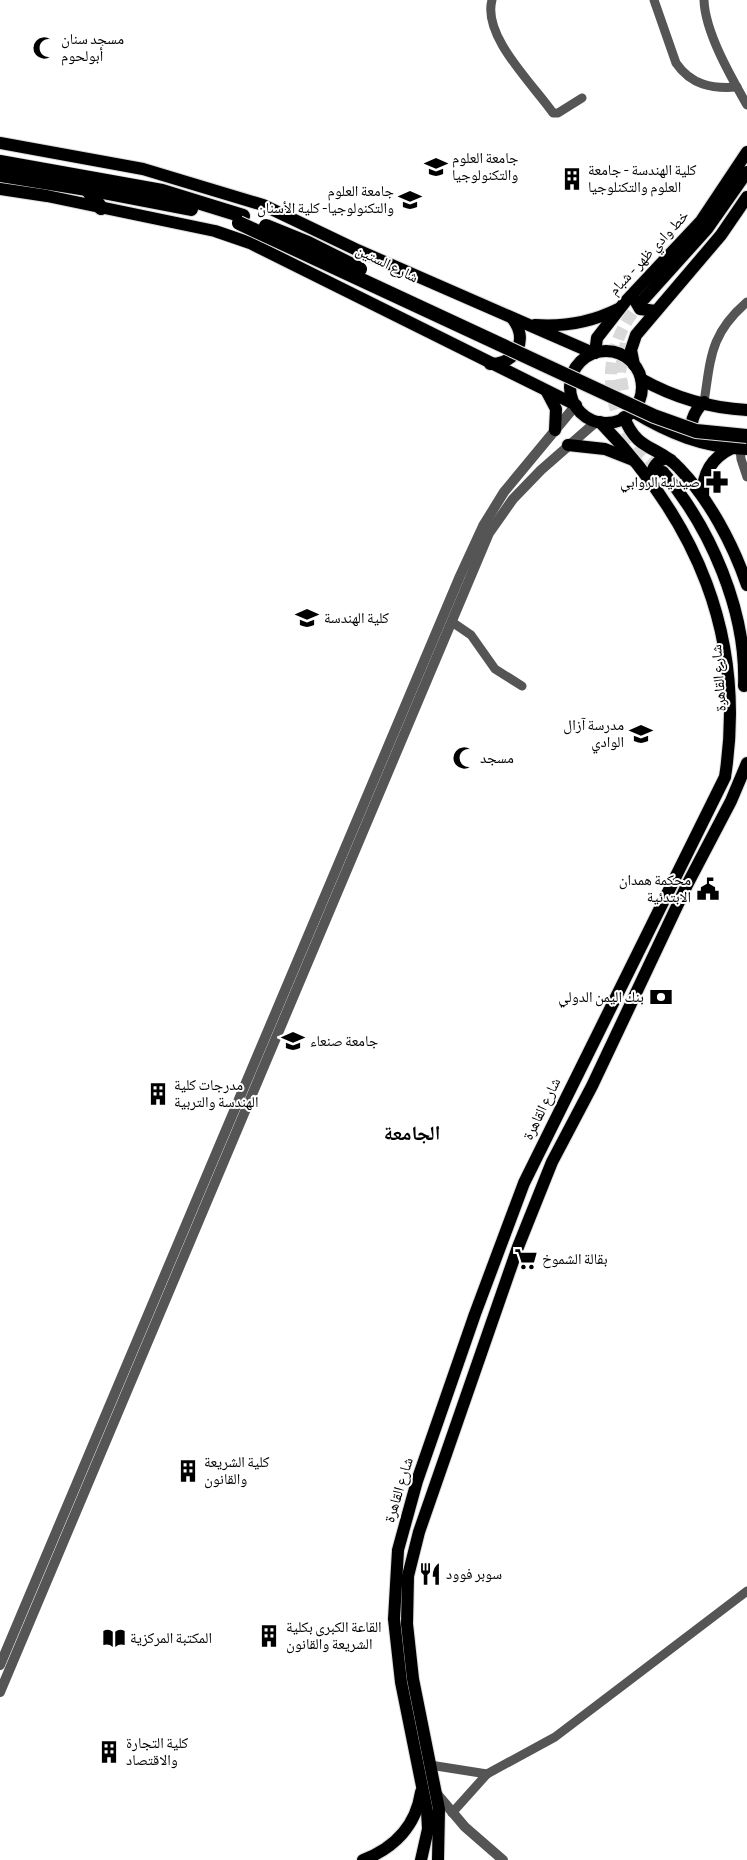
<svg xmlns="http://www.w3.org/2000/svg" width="747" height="1860" viewBox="0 0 747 1860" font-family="'Sofia Sans Condensed','Noto Naskh Arabic',sans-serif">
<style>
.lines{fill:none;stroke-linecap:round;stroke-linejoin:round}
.primary-tunnel{stroke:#d9d9d9;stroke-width:12;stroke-dasharray:12 6;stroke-linecap:butt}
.primary-casing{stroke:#dbdbdb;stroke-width:14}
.trunk-casing{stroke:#dbdbdb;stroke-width:16}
.minor{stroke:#555;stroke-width:9}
.tertiary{stroke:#555;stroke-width:10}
.primary{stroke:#000;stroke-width:12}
.trunk{stroke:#000;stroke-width:14}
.trunk-bridge-casing{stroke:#dbdbdb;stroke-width:16;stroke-linecap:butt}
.trunk-bridge{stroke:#000;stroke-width:14}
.labels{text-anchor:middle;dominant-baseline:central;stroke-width:4;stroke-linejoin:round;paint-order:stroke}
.poi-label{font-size:15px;fill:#000;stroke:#fff;text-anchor:start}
.street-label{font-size:15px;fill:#000;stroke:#fff}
.district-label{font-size:20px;font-weight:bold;fill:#000;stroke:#fff}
</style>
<rect width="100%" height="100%" fill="#fff"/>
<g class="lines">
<!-- primary-tunnel -->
<g class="primary-tunnel">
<path d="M644,299C609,335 599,389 627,433C637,448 650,460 663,472"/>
<path d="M626,408L620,372L627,337"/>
</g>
<defs>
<g id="primary">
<path d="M0,143L143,169L263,205L355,249L593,353"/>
<path d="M0,189L47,196L215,231L250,243L576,405"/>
<path d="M632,295L640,309L656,311"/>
<path d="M644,299L707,229L747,172"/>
<path d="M535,325C564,327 592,322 618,309"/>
<circle cx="606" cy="387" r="36"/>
<path d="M595,353L597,338L625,302L701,221L747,152"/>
<path d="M490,364C517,364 529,339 512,318"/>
<path d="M634,365L631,350L636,335L721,235L747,197"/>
<path d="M641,379C673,397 710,408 747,410"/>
<path d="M547,392L556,409L555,430"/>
<path d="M632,411C668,433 704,448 747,449"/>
<path d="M624,417C637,452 658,445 679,468C709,499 733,544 747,585"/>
<path d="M693,438C689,424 693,412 704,402"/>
<path d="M568,445L605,449L633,460"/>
<path d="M663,472C710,527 747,611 744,686"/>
<path d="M651,478C652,468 656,461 666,458L671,460"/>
<path d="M703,496C702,474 711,458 732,448"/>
<path d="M363,1860C394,1848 416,1826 421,1792"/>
<path d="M421,1860L428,1829L427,1811L401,1682L394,1619L398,1550L417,1481L475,1314L524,1183L725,777C747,635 695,520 600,422"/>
<path d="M438,1860L439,1809L413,1679L407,1624L408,1576L419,1532L518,1247L552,1162L592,1086L687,885L731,801L747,763"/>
</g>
<g id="trunk">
<path d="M0,162L162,191L243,216"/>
<path d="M0,175L87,189L191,209"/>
<path d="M87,189L101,208"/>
</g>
</defs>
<!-- primary casing -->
<use href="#primary" class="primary-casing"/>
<!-- trunk casing -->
<use href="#trunk" class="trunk-casing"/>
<!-- minor -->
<g class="minor">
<path d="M492,0C482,36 533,84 553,113H558L582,98"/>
<path d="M654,0L676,63C691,85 712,89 737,87"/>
<path d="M704,0C705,32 731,77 747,105"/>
<path d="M704,402C711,357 710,334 747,302"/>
<path d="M740,449L741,459L747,477"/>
<path d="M452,622L471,635L495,669L522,686"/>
<path d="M430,1765L487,1774"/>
<path d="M452,1813L487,1774L555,1737L747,1591"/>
</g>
<!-- tertiary -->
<g class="tertiary">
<path d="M0,1665L460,576L483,526L504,492L576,405"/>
<path d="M0,1692L489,533L513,499L541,470L597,421"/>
<path d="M437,1794L465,1827L503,1860"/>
</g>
<!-- primary -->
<use href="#primary" class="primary"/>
<!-- trunk -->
<use href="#trunk" class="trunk"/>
<defs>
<g id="trunk-bridge">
<path d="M239,223L654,416L696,431L747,436"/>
<path d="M266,226L308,243L360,269"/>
</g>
</defs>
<!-- trunk-bridge casing -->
<use href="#trunk-bridge" class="trunk-bridge-casing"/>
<!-- trunk-bridge -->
<use href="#trunk-bridge" class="trunk-bridge"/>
</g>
<!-- icons -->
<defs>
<symbol id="mosque-bare" viewBox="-9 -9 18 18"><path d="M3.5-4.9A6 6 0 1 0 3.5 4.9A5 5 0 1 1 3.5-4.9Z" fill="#000" stroke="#fff" stroke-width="2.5" paint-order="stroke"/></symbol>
<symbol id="university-bare" viewBox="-9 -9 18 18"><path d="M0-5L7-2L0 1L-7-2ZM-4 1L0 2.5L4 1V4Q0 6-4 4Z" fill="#000" stroke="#fff" stroke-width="2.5" paint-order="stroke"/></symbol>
<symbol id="building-bare" viewBox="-9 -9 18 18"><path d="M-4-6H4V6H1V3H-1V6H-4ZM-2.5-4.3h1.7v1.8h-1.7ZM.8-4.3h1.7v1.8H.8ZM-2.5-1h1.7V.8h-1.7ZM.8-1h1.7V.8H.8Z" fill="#000" stroke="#fff" stroke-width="2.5" paint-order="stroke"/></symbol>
<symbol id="pharmacy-bare" viewBox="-9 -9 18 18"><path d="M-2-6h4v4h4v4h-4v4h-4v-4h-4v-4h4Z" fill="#000" stroke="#fff" stroke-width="2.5" paint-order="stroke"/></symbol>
<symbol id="school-bare" viewBox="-9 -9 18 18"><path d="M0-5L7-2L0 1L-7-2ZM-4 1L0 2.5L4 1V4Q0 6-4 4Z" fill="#000" stroke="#fff" stroke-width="2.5" paint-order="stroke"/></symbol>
<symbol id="civic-bare" viewBox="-9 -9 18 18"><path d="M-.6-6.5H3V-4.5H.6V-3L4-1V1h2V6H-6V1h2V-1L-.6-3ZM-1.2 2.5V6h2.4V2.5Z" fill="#000" stroke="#fff" stroke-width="2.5" paint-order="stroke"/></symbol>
<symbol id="bank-bare" viewBox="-9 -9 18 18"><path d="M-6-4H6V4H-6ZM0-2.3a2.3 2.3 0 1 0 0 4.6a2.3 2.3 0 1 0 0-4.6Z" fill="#000" stroke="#fff" stroke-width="2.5" paint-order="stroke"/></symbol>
<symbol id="supermarket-bare" viewBox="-9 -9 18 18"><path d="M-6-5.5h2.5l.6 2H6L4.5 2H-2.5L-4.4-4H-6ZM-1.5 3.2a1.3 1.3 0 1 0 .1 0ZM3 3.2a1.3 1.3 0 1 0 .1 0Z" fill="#000" stroke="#fff" stroke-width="2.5" paint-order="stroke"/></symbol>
<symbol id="restaurant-bare" viewBox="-9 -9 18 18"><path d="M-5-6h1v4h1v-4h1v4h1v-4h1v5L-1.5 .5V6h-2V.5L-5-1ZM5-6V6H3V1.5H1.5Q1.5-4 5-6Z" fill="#000" stroke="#fff" stroke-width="2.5" paint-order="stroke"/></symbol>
<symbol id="library-bare" viewBox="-9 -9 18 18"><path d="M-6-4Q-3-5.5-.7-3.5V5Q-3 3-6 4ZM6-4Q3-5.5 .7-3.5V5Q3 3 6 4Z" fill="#000" stroke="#fff" stroke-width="2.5" paint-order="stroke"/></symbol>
</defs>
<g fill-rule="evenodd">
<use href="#mosque-bare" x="28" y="32" width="32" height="32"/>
<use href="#university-bare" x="420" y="151" width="32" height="32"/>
<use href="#building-bare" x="556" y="163" width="32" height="32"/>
<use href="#university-bare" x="394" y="184" width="32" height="32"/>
<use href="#pharmacy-bare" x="701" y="466" width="32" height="32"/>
<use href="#university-bare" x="291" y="602" width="32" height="32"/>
<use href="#school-bare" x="625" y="718" width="32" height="32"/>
<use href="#mosque-bare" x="448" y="742" width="32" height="32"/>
<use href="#civic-bare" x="692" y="873" width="32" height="32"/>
<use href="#bank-bare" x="645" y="981" width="32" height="32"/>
<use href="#university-bare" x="277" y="1025" width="32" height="32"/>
<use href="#building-bare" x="142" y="1078" width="32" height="32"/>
<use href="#supermarket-bare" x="510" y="1243" width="32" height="32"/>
<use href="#building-bare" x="172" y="1455" width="32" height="32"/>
<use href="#restaurant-bare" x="414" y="1558" width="32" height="32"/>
<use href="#building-bare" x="253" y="1620" width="32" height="32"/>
<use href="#library-bare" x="98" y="1622" width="32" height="32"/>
<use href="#building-bare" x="93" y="1736" width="32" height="32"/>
</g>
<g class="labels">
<!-- poi labels -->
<g class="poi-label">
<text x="61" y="39">مسجد سنان<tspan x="61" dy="17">أبولحوم</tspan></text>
<text x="452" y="158">جامعة العلوم<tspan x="452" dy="17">والتكنولوجيا</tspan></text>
<text x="588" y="170">كلية الهندسة - جامعة<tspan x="588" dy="17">العلوم والتكنلوجيا</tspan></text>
<text x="394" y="191" text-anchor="end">جامعة العلوم<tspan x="394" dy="17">والتكنولوجيا- كلية الأسنان</tspan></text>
<text x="700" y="482" text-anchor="end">صيدلية الروابي</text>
<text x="324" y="618">كلية الهندسة</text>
<text x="624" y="725" text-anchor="end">مدرسة آزال<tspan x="624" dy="17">الوادي</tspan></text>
<text x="480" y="758">مسجد</text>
<text x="691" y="880" text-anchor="end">محكمة همدان<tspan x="691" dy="17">الابتدئية</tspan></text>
<text x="644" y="997" text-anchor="end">بنك اليمن الدولي</text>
<text x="310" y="1041">جامعة صنعاء</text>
<text x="174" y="1085">مدرجات كلية<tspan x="174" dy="17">الهندسة والتربية</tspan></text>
<text x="542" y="1259">بقالة الشموخ</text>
<text x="204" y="1462">كلية الشريعة<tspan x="204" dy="17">والقانون</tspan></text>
<text x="446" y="1574">سوبر فوود</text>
<text x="286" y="1627">القاعة الكبرى بكلية<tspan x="286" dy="17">الشريعة والقانون</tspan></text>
<text x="130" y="1638">المكتبة المركزية</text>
<text x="126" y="1743">كلية التجارة<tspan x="126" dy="17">والاقتصاد</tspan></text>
</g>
<!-- street labels -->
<g class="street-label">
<text transform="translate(649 253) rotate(-47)">خط وادي ظهر - شبام</text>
<text transform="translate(387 264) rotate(26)">شارع الستين</text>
<text transform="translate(719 678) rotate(-94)">شارع القاهرة</text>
<text transform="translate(542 1109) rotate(-64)">شارع القاهرة</text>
<text transform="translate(399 1490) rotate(-73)">شارع القاهرة</text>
</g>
<!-- district labels -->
<g class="district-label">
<text x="412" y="1134">الجامعة</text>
</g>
</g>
</svg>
